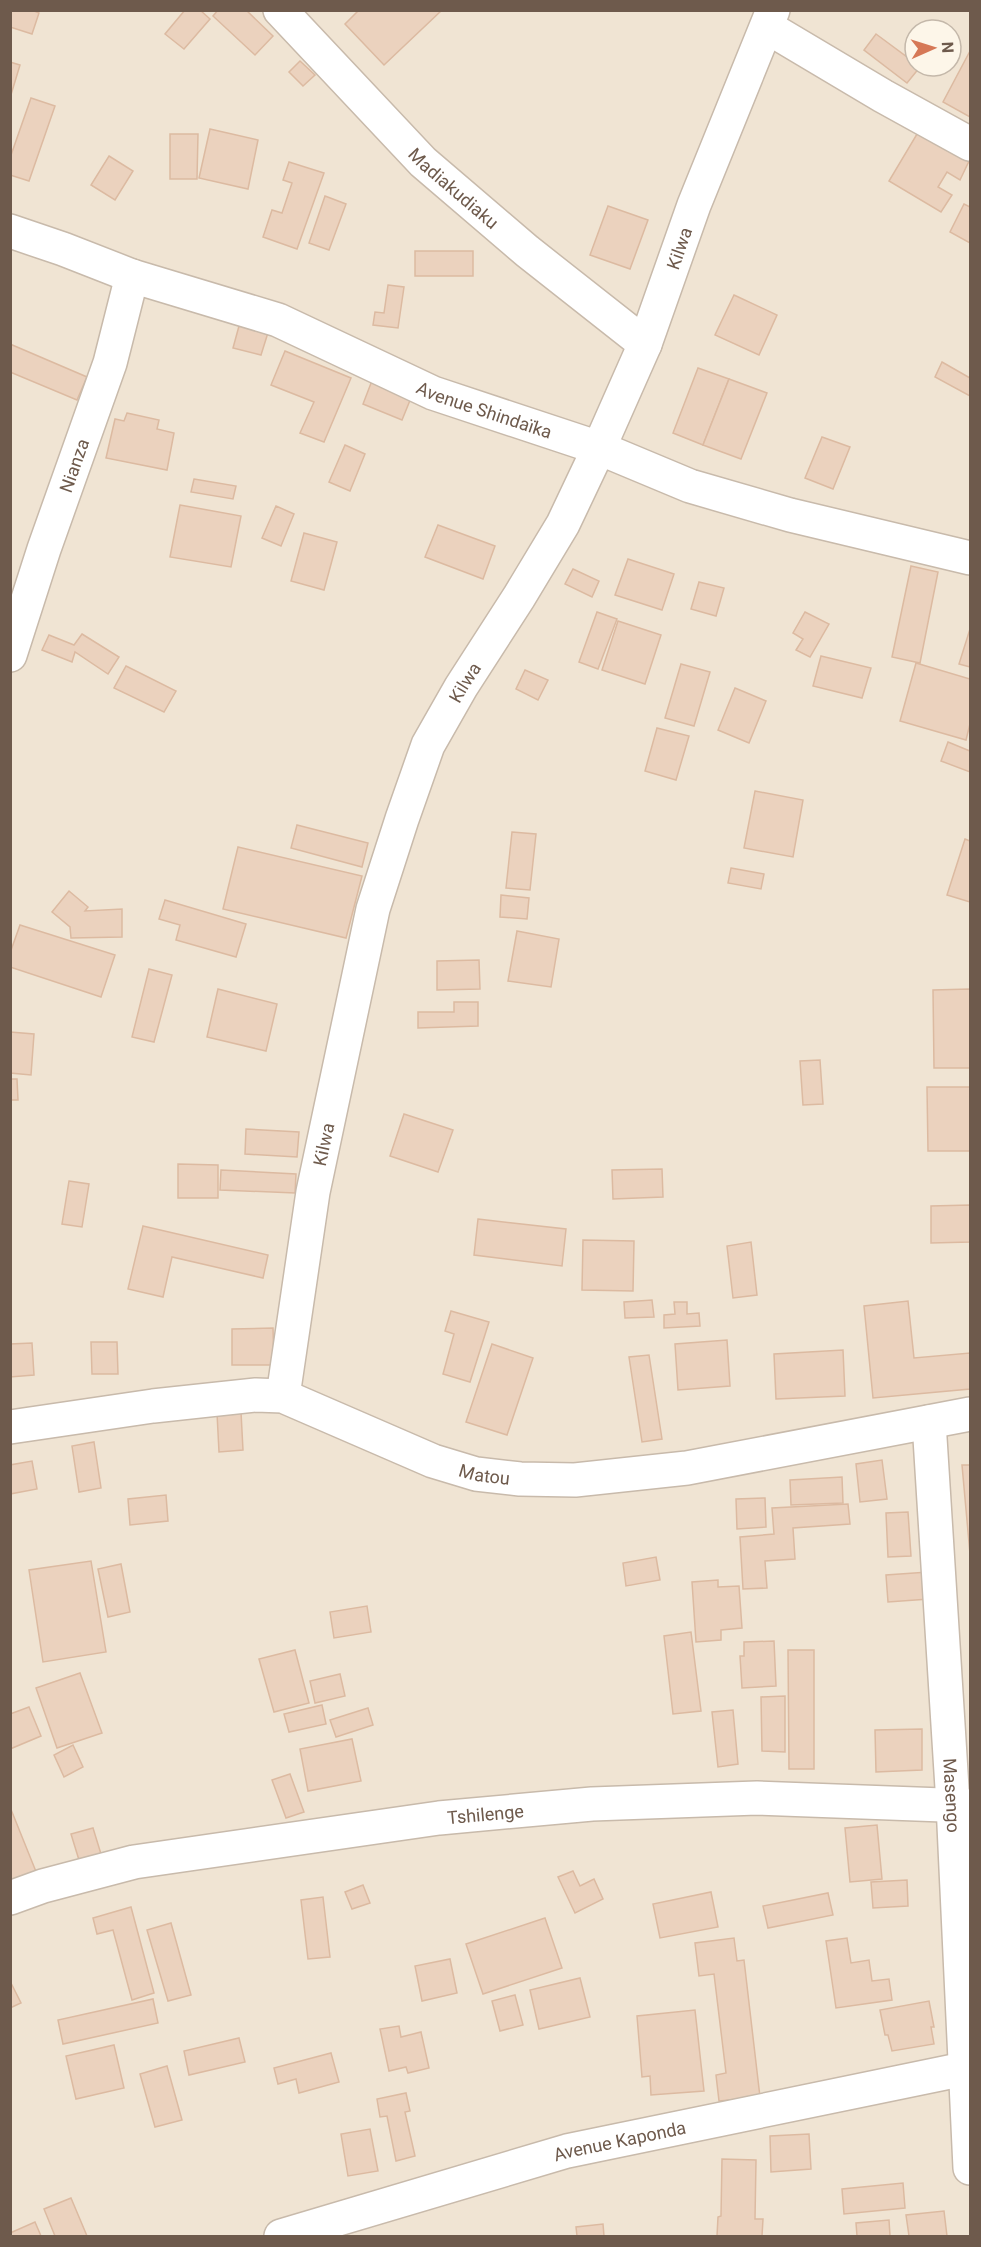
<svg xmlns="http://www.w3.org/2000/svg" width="981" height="2247" viewBox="0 0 981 2247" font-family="Roboto,sans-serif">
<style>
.residential{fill:#f0e4d3;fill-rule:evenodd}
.building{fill:#ebd2be;stroke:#dcbaa1;stroke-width:1.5}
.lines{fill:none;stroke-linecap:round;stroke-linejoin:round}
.minor-casing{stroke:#c8baab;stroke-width:36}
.minor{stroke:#fff;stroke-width:33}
.labels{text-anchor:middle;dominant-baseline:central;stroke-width:6;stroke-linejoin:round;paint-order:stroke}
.street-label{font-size:18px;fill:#6e5a4c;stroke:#fdf6e9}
</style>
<rect width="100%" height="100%" fill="#f9f2e4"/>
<!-- residential -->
<path class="residential" d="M11,11H970V2236H11ZM915,30H951V66H915Z"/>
<!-- building -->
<g class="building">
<path d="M10,10H32L39,13L32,34L10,27Z"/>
<path d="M185,10H200L210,19L184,49L165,34Z"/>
<path d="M218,10H246L273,36L255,55L213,16Z"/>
<path d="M359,10H442L384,65L345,24Z"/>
<path d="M876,34L915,63V66L920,67L907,83L864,50Z"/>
<path d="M970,51V117L943,102Z"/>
<path d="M300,61L315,75L303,86L289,72Z"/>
<path d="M10,62L20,65L10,98Z"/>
<path d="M31,98L55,106L29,181L10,175V158Z"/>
<path d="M210,129L258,140L248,189L199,178Z"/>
<path d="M920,129L970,159L960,180L947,172L938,187L952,195L941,212L889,181Z"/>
<path d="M170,134H198L197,179H170Z"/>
<path d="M109,156L133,171L115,200L91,185Z"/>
<path d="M289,162L324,173L297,249L263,237L272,210L282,213L292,183L283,180Z"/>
<path d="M325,196L346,204L329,250L309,243Z"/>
<path d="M964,204L970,207V243L950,232Z"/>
<path d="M608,206L648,220L630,269L590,255Z"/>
<rect x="415" y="251" width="58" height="25"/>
<path d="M388,285L404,287L398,328L373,325L375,312L384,313Z"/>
<path d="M734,295L777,315L759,355L715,335Z"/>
<path d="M242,315L271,323L261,355L233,348Z"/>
<path d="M10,344L87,377L77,400L10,372Z"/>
<path d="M285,351L351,378L324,442L300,433L314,402L271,385Z"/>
<path d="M942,362L970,378V396L935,377Z"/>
<path d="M698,368L729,379L703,445L673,433Z"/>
<path d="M373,378L413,393L402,420L363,404Z"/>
<path d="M729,379L767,393L741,459L703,445Z"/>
<path d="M127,413L159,420L157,429L174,433L167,470L106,458L115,419L124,421Z"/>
<path d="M822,437L850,447L833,489L805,478Z"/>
<path d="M345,445L365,454L350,491L329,482Z"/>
<path d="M194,479L236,486L233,499L191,492Z"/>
<path d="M180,505L241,516L231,567L170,557Z"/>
<path d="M276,506L294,514L281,546L262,538Z"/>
<path d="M438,525L495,546L483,579L425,557Z"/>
<path d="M304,533L337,542L324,590L291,581Z"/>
<path d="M628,559L674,574L662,610L615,595Z"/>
<path d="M911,566L938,572L920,663L892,657Z"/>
<path d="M573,569L599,581L592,597L565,584Z"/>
<path d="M699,582L724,588L716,616L691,609Z"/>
<path d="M597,612L617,619L598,669L579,662Z"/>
<path d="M805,612L829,624L810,657L796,650L803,639L793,633Z"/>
<path d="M618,621L661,635L645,684L602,670Z"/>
<path d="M970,629V667L959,664Z"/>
<path d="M82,634L119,657L108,674L75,652L72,662L42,650L49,635L74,645Z"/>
<path d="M821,656L871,668L862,698L813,686Z"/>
<path d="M916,663L970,679V724L966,740L900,721Z"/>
<path d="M681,664L710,672L694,726L665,718Z"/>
<path d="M126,666L176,691L164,712L114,688Z"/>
<path d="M525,670L548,680L538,700L516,689Z"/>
<path d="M735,688L766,701L749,743L718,730Z"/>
<path d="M657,728L689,736L676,780L645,771Z"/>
<path d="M948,742L970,751V772L941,761Z"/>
<path d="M755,791L803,800L793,857L744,848Z"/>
<path d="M297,825L368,843L362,867L291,848Z"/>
<path d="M512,832L536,834L530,890L506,888Z"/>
<path d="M965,839L970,841V902L947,895Z"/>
<path d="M238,847L362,876L346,938L223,909Z"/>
<path d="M731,868L764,874L761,889L728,883Z"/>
<path d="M69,891L88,907L85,911L122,909V937L71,938L70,927L52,912Z"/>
<path d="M501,895L529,898L527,919L500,917Z"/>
<path d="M165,900L246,924L236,957L176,940L180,925L159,919Z"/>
<path d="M20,925L115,955L101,997L10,967V953Z"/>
<path d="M517,931L559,939L551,987L508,981Z"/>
<path d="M479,960L480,989L437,990V961Z"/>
<path d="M149,969L172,975L154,1042L132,1037Z"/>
<path d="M218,989L277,1004L266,1051L207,1037Z"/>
<path d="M970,989V1068H934L933,990Z"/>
<path d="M454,1002H478V1026L418,1028V1012H454Z"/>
<path d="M10,1032L34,1034L31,1075L10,1073Z"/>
<path d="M820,1060L823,1104L803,1105L800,1061Z"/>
<path d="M10,1079H17L18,1100H10Z"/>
<path d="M927,1087H970V1151H928Z"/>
<path d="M404,1114L453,1130L438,1172L390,1156Z"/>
<path d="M246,1129L299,1132L297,1157L245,1154Z"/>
<path d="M178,1164L218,1165V1198H178Z"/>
<path d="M662,1169L663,1197L613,1199L612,1170Z"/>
<path d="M221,1170L296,1174L295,1193L220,1190Z"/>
<path d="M69,1181L89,1184L82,1227L62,1224Z"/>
<path d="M970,1205V1242L931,1243V1206Z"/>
<path d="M478,1219L566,1229L562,1266L474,1255Z"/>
<path d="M143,1226L268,1255L263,1278L172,1257L163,1297L128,1289Z"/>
<path d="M583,1240L634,1241L633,1291L582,1290Z"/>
<path d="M751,1242L757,1295L733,1298L727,1246Z"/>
<path d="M652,1300L654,1317L625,1318L624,1302Z"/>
<path d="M908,1301L914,1358L970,1353V1389L873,1398L864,1306Z"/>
<path d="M674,1302H687V1314L699,1313L700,1326L664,1328V1315L675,1314Z"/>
<path d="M451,1311L489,1322L470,1382L443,1374L454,1334L445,1331Z"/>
<path d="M273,1328L274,1365H232V1329Z"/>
<path d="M727,1340L730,1386L678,1390L675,1344Z"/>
<path d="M91,1342H117L118,1374H92Z"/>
<path d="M32,1343L34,1375L10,1377V1344Z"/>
<path d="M492,1344L533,1358L507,1435L466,1422Z"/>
<path d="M843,1350L845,1396L776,1399L774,1354Z"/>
<path d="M649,1355L662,1439L642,1442L629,1357Z"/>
<path d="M241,1412L243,1450L219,1452L217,1413Z"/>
<path d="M94,1442L101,1488L79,1492L72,1446Z"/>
<path d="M882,1460L887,1499L860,1502L856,1464Z"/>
<path d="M32,1461L37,1489L10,1494V1465Z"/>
<path d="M962,1465H970V1554Z"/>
<path d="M842,1477L843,1503L791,1505L790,1480Z"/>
<path d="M166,1495L168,1521L130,1525L128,1499Z"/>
<path d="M765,1498L766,1527L737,1529L736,1499Z"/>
<path d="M848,1504L850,1524L793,1528L795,1559L765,1561L767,1588L743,1589L740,1537L774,1534L772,1508Z"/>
<path d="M908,1512L911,1556L888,1557L886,1513Z"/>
<path d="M656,1557L660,1580L626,1586L623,1563Z"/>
<path d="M91,1561L106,1652L43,1662L29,1570Z"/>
<path d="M121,1564L130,1612L108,1617L98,1569Z"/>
<path d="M928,1572L929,1599L888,1602L886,1575Z"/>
<path d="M718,1580V1587L739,1586L742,1628L721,1630V1640L696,1642L692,1582Z"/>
<path d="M367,1606L371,1632L334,1638L330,1612Z"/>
<path d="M691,1632L701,1711L673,1714L664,1636Z"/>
<path d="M774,1641L776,1686L742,1688L740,1656H744V1642Z"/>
<path d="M295,1650L309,1703L274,1712L259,1659Z"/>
<path d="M788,1650H814V1769H789Z"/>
<path d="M80,1673L102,1733L57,1748L36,1688Z"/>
<path d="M340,1674L345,1696L315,1703L310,1681Z"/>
<path d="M785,1696V1752L762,1751L761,1697Z"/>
<path d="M322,1705L326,1724L289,1732L284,1714Z"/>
<path d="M29,1707L41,1736L10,1749V1714Z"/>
<path d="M368,1708L373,1725L336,1737L330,1720Z"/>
<path d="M733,1710L738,1764L718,1767L712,1712Z"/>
<path d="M922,1729V1770L876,1772L875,1730Z"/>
<path d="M352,1739L361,1781L308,1791L300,1749Z"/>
<path d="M73,1745L83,1767L64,1777L54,1755Z"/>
<path d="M290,1774L304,1812L286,1818L272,1780Z"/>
<path d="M10,1807L37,1874L10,1885Z"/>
<path d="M877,1825L882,1879L850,1882L845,1828Z"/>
<path d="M93,1828L101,1854L79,1860L71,1834Z"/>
<path d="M573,1871L580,1886L594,1879L603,1899L575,1913L558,1877Z"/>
<path d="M907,1880L908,1906L873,1908L871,1882Z"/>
<path d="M363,1885L370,1903L352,1909L345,1892Z"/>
<path d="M711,1892L718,1927L660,1938L653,1904Z"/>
<path d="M828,1893L833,1915L768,1928L763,1906Z"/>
<path d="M323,1897L330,1957L308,1959L301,1900Z"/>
<path d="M131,1907L154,1993L132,2000L113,1930L97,1934L93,1918Z"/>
<path d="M545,1918L562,1968L483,1994L466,1944Z"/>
<path d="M171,1923L191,1995L168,2001L147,1930Z"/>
<path d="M734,1938L737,1961L744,1960L760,2097L719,2101L716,2075L726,2073L714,1974L699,1976L695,1943Z"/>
<path d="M847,1938L851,1963L869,1960L872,1981L889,1979L892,2000L836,2008L826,1941Z"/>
<path d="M450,1959L457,1993L422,2001L415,1966Z"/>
<path d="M580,1978L590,2017L539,2029L530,1990Z"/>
<path d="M10,1981L21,2003L10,2008Z"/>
<path d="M515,1995L523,2025L500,2031L492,2001Z"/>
<path d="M153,1999L158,2023L63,2044L58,2020Z"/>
<path d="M929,2001L934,2027H931L934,2044L892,2051L888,2035H885L880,2010Z"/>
<path d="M695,2010L704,2091L651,2095L650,2076L642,2077L637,2016Z"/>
<path d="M399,2026L401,2037L421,2032L429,2068L408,2073L406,2067L389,2071L380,2029Z"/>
<path d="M239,2038L245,2062L189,2075L184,2051Z"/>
<path d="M114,2045L124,2088L76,2099L66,2056Z"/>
<path d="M331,2053L339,2082L299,2093L296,2079L278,2084L274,2068Z"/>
<path d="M167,2066L182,2120L155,2127L140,2074Z"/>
<path d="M406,2093L410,2111L405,2112L415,2156L396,2161L387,2116L380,2117L377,2099Z"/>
<path d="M370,2129L378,2171L348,2176L341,2134Z"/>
<path d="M809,2134L811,2169L771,2172L770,2136Z"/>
<path d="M722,2159L756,2160L755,2219H763L762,2236H717L718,2217L721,2216Z"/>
<path d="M903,2183L905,2208L844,2214L842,2189Z"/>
<path d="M71,2198L87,2236H55L44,2209Z"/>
<path d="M944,2211L947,2236H909L906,2215Z"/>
<path d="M889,2220L890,2236H857L856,2223Z"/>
<path d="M35,2222L41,2236H10V2233Z"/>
<path d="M603,2224L604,2236H577L576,2227Z"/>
</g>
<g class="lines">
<defs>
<g id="minor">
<path id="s1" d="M280,10L423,162L527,251L645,344"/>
<path d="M767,27L883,96L970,144"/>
<path id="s2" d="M10,231L63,249L132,276L278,320L433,393L599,448L690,486L790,515L970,558"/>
<path id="s3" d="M10,655L44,549L110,363L132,276"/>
<path id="s4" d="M283,1396L313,1192L373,909L402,819L428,745L461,687L519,597L563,524L599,448L645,344L694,205L773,10"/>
<path id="s5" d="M929,1422L953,1804L970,2168"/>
<path id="s6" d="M10,1427L153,1406L256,1395L283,1396L433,1461L476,1474L520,1479L575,1480L687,1468L970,1414"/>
<path id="s7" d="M10,1898L43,1886L134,1862L439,1818L592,1804L757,1798L970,1806"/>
<path id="s8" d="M281,2236L567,2151L964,2069"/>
</g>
</defs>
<!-- minor casing -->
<use href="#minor" class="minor-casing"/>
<!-- minor -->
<use href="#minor" class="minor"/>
</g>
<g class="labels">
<!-- street labels -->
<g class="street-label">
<text stroke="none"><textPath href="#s1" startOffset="249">Madiakudiaku</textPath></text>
<text stroke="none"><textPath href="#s4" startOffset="1227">Kilwa</textPath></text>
<text stroke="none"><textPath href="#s2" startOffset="508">Avenue Shindaïka</textPath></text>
<text stroke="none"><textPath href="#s3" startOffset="200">Nianza</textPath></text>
<text stroke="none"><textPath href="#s4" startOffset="741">Kilwa</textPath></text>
<text stroke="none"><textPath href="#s4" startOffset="255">Kilwa</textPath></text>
<text stroke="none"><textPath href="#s6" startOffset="492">Matou</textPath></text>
<text stroke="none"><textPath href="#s5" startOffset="374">Masengo</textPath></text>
<text stroke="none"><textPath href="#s7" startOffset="484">Tshilenge</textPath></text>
<text stroke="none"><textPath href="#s8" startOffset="352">Avenue Kaponda</textPath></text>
</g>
</g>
<!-- border -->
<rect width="981" height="2247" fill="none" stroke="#6e5a4c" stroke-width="24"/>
<!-- north arrow -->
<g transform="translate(933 48) rotate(87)"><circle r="28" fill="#fdf6e9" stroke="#c4b8aa" stroke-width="1.5"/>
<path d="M0-4.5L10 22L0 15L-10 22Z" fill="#d67856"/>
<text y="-9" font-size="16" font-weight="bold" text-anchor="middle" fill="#6e5a4c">N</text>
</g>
</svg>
